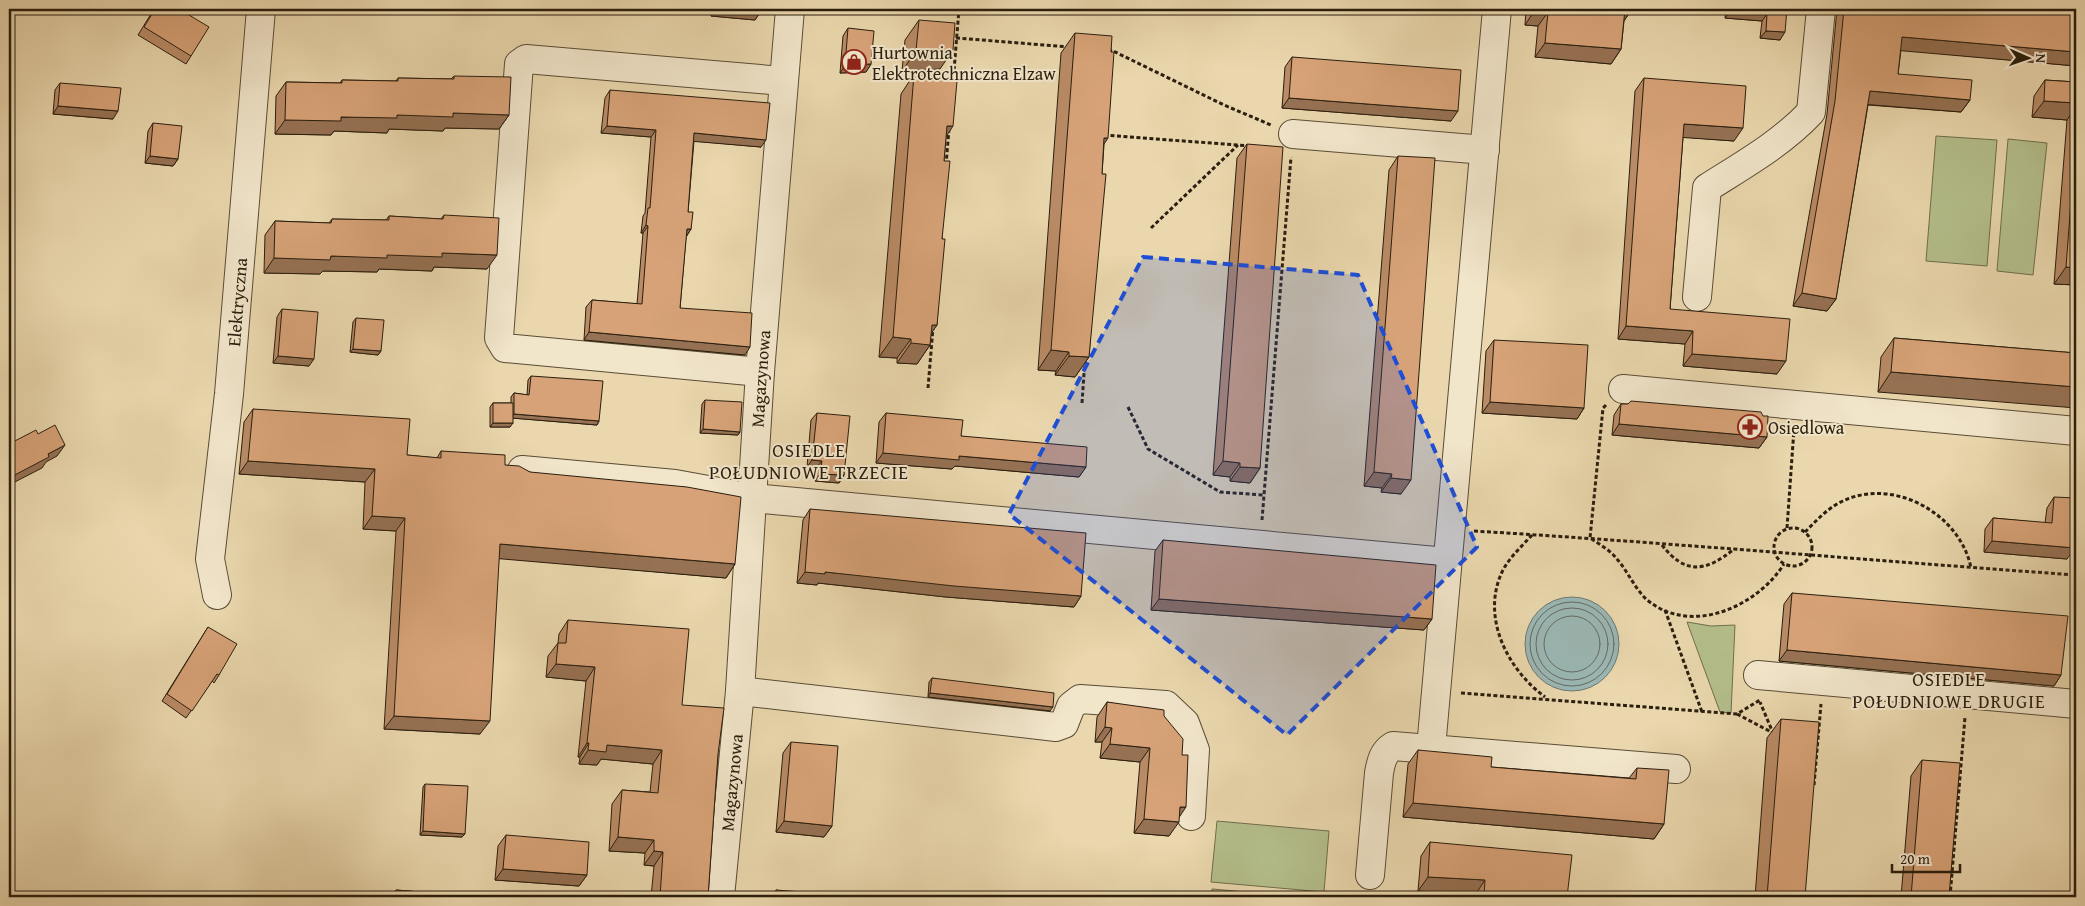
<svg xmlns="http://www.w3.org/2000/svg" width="2085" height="906" viewBox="0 0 2085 906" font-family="'Gentium Book Plus',serif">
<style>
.green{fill:#b4bf8c;stroke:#6f6e4d}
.water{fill:#9bb7b4;stroke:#6e7a72}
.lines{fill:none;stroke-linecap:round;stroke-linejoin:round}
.shore{stroke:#626a61;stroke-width:1}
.minor-casing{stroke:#5a4c36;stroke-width:30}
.path{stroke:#2a1e0e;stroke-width:3;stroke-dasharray:4 2.5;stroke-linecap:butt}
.minor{stroke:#f1e5ca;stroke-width:28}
.wall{fill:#b98b66;stroke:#2a1e0e}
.shaded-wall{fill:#967153;stroke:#2a1e0e}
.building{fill:#d7a277;stroke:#2a1e0e}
.marked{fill:#1d4ed8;fill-opacity:0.2;stroke:#1d4ed8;stroke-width:4;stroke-dasharray:10 6;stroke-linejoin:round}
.labels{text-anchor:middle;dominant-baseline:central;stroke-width:4;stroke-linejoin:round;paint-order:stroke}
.poi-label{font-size:18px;fill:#2a1e0e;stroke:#f1e5ca;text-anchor:start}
.street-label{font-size:18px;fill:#2a1e0e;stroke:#f1e5ca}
.neighbourhood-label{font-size:19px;letter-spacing:1px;fill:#2a1e0e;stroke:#f1e5ca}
</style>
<rect width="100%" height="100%" fill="#ead7ad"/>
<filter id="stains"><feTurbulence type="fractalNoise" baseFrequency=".004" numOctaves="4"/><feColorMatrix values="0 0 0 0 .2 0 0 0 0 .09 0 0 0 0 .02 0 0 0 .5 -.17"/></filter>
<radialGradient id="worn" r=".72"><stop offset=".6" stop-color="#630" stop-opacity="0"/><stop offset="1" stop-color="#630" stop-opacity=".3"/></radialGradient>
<!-- green -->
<g class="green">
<path d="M1936,136L1997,140L1987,266L1926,261Z"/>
<path d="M2008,139L2047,143L2033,275L1997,271Z"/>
<path d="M1687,622L1711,626L1735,625L1731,713L1720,712Z"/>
<path d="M1217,821L1329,831L1324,892L1211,882Z"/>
<path d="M1212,889H1213L1299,897H1212Z"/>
</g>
<!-- water -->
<circle class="water" cx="1572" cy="644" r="47"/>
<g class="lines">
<!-- shore -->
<g class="shore">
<circle cx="1572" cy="644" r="42"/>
<circle cx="1572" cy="644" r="36"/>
<circle cx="1572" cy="644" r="28"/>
</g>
<defs>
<g id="minor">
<path d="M1293,134L1485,150"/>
<path d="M1697,297L1707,188C1743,165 1781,144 1811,112L1821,9"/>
<path d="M760,372L505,348L499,338L519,64L526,59L783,81"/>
<path d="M1623,389L2076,431"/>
<path d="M522,470L675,484L752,498L1447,562"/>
<path id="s1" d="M217,595L210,559L229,394L261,9"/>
<path d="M1758,675L2076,704"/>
<path d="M740,691L1056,727L1064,724L1071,706L1080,699L1166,705L1185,723L1195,750L1191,816"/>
<path d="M1431,748L1497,9"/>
<path d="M1370,875L1379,773C1381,762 1383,752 1393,746L1676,769"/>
<path id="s2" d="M720,897L740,691L760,372L790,9"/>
</g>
</defs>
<!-- minor casing -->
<use href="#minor" class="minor-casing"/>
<!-- path -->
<g class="path">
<path d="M956,38L1070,47"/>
<path d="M1110,53L1111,50L1224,105L1271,125"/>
<path d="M953,83L959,9"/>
<path d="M1104,135L1250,146"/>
<path d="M946,165L949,129"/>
<path d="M1151,228L1238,145"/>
<path d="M928,388L933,328"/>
<path d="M1082,403L1085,359"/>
<path d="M1606,405L1603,408L1590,538C1599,544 1610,550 1617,559C1628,572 1634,587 1646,599C1690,637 1757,607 1784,564"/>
<path d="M1128,407L1148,449L1220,492L1263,495"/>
<path d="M1262,520L1291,157"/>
<circle cx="1793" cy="547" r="19"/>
<path d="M1787,528L1794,429"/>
<path d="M1474,531C1675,543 1875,561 2076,575"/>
<path d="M1805,532C1815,522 1825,511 1837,504C1889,474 1960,512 1971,568"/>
<path d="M1532,535C1522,546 1510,557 1503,570C1480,616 1507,669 1545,697"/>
<path d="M1662,545C1685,575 1706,572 1734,549"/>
<path d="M1665,610L1702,712"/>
<path d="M1461,693L1737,714L1760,700"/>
<path d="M1737,714L1773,733L1760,702"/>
<path d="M1814,785L1821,704"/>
<path d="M1950,897L1965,717"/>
</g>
<!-- minor -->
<use href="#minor" class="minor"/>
</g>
<!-- wall -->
<g class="wall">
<path d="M154,9H179L191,56L186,64L138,35Z"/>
<path d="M712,9H762L755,20L711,16Z"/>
<path d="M1526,9H1632L1624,21L1621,49L1611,64L1535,57L1538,26L1525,25Z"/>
<path d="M1726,9H1787L1780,40L1760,38L1762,21L1725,18Z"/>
<path d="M1837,9H2076V66L1901,50L1898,74L1970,100L1961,112L1868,105L1836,299L1827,311L1793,306L1827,114Z"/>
<path d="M919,20L940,69L902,71L905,40Z"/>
<path d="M848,28L871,64L866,72L840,73L843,36Z"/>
<path d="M1075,33L1104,145L1089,357L1075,377L1055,375L1056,371L1038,370L1061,53Z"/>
<path d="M1292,57L1451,121L1282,108L1285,67Z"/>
<path d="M914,74L946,136L944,161L942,239L937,325L931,333L930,345L917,364L897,363V358L879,357L901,94Z"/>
<path d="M454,76L509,115L499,129L445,128L443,131L389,129L387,133L334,131L331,135L275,134L276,96L286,82L340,83L342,80L396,81L398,78L451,79Z"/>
<path d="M1644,78L1734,141L1683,137L1670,309L1777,374L1683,366L1685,344L1618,339L1635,91Z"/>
<path d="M2045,80L2076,82V285L2054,284L2067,120L2032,117L2034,96Z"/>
<path d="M60,83L113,119L53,114L55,90Z"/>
<path d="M610,90L761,147L694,141L688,212L691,229L686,237L680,308L745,355L584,340L586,307L592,300L637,304L643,233H641L643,216L645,213L651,137L601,133L605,98Z"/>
<path d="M153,123L178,159L173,166L145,163L148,131Z"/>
<path d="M1247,144L1260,468L1250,483L1230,481V477L1213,475L1237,158Z"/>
<path d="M1398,156L1401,494L1381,492L1382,488L1364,486L1389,170Z"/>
<path d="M444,215L487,269L434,267L432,271L379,269L377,272L323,271L320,274L264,273L265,235L275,221L329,223L332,219L386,220L389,216L441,219Z"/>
<path d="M282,309L309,366L273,363L277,317Z"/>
<path d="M356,318L381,351L378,355L350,352L353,322Z"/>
<path d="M1894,338L2076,353L1878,392L1881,357Z"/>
<path d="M1494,340L1584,408L1577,419L1482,413L1486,351Z"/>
<path d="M531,376L599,421L597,425L513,418L510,427H490V407L493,403H511V397L514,393L527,395L528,380Z"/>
<path d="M705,400L740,432L738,435L700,433L702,404Z"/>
<path d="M1621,404L1767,437L1759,448L1612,435L1614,415Z"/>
<path d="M253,409L407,455L437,458L441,451L505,465L530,472L735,564L726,578L499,558L480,734L384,729L396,531L363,529L365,482L239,474L244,422Z"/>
<path d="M817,413L844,475L839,483L815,481L816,468L807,467L811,420Z"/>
<path d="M886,413L961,436L1086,467L1079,477L955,466L952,469L876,463L879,422Z"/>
<path d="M2054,497L2067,559L1984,552L1985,529L1993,518L2045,523L2047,508Z"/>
<path d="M810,509L1081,596L1074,607L946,597L818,583L817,585L797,583L803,520Z"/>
<path d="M1163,540L1432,619L1424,630L1151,610L1155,551Z"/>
<path d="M1792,593L2061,675L2054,686L1779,661L1784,604Z"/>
<path d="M568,620L682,705L718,754L708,897H596L600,892L651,897L654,866L644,865L645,853L609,851L612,804L622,790L650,792L653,764L601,759L597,765L579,764L580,757H578L586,681L546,677L548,656L558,643L559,634Z"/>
<path d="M208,627L219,675L214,683L212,681L186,718L162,701Z"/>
<path d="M932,678L1050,711L928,697L929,682Z"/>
<path d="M1107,702L1164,716L1182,755L1179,817L1169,836L1134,833L1140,762L1100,758L1102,742H1095L1097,717Z"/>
<path d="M1781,719L1805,897H1755L1767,738Z"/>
<path d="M791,742L832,826L824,837L776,832L783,753Z"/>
<path d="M1418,750L1491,767L1629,778L1637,768L1664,824L1654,839L1403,817L1408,764Z"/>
<path d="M1922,760L1949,897H1901L1911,776Z"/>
<path d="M425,784L465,834L462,837L420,835L423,787Z"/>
<path d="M506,835L587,875L579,886L495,880L498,846Z"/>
<path d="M1430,842L1567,897H1475V895L1418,891L1421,856Z"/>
<path d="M396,890L481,897H392Z"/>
<path d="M776,890L816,897H770Z"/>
</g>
<!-- shaded-wall -->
<g class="shaded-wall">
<path d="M716,9H762L755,20L711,16Z"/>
<path d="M1431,9H1479L1476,13Z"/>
<path d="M1624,9H1632L1623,22Z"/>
<path d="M1535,10L1548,12L1538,26L1525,25Z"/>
<path d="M1731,11L1767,14L1762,21L1725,18Z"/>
<path d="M1766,31L1785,32L1780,40L1760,38Z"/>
<path d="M1902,37L2076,52V66L1893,50Z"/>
<path d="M1545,43L1621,49L1611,64L1535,57Z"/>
<path d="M953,50L940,69L902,71L916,51Z"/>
<path d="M871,64L866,72L840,73L845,65Z"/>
<path d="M1870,91L1970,100L1961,112L1861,104Z"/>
<path d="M1289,98L1458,111L1451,121L1282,108Z"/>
<path d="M2044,101L2076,103V107L2067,120L2032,117Z"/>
<path d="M58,106L118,111L113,119L53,114Z"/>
<path d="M453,113L509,115L499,129L445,128L443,131L389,129L387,133L334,131L331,135L275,134L285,120L397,115Z"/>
<path d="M1684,124L1743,128L1734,141L1676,137Z"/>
<path d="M607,126L656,130L651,137L601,133Z"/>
<path d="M947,126H953L940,146Z"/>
<path d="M694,133L766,140L761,147L689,141Z"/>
<path d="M1104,138H1108L1095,158Z"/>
<path d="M150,156L178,159L173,166L145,163Z"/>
<path d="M646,225L648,226L643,233H641Z"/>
<path d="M687,229H691L686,237Z"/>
<path d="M442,253L497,255L487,269L434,267L432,271L379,269L377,272L323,271L320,274L264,273L274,258Z"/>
<path d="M2066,267L2076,268V285L2054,284Z"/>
<path d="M1802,293L1836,299L1827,311L1793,306Z"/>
<path d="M932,325H937L924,344L930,345L917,364L897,363L911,343Z"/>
<path d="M1626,326L1693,331L1685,344L1618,339Z"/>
<path d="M589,332L750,347L745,355L584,340Z"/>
<path d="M893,337L911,339L897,358L879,357Z"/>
<path d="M353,349L381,351L378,355L350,352Z"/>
<path d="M1051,350L1069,352L1056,371L1038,370Z"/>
<path d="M1692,354L1786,361L1777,374L1683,366Z"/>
<path d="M278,356L314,359L309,366L273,363Z"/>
<path d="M1069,356L1089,357L1075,377L1055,375Z"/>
<path d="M1891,372L2076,387V408L1878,392Z"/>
<path d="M1490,402L1584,408L1577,419L1482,413Z"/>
<path d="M514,414L599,421L597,425L511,418Z"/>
<path d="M493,423H513L510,427H490Z"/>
<path d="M1619,424L1767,437L1759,448L1612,435Z"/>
<path d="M703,429L740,432L738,435L700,433Z"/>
<path d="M65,445L57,456L46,462L42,468L9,485V478L48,454Z"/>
<path d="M883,453L959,456L1086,467L1079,477L955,466L952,469L876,463Z"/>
<path d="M812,460L822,461L816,468L807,467Z"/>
<path d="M248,461L375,469L365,482L239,474Z"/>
<path d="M1223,461L1240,463L1230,477L1213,475Z"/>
<path d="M1240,467L1260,468L1250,483L1230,481Z"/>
<path d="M1374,472L1392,474L1382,488L1364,486Z"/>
<path d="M820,474L844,475L839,483L815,481Z"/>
<path d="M1391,478L1411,480L1401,494L1381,492Z"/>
<path d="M372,516L405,518L396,531L363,529Z"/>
<path d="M1992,541L2075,548L2067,559L1984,552Z"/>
<path d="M500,544L735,564L726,578L491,558Z"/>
<path d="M805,572H825L1081,596L1074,607L946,597L818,583L817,585L797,583Z"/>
<path d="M1159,599L1432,619L1424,630L1151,610Z"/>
<path d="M1787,650L2061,675L2054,686L1779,661Z"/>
<path d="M556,664L595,667L586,681L546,677Z"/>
<path d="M930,693L1053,707L1050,711L928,697Z"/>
<path d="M394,716L490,721L480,734L384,729Z"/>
<path d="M1105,727L1112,728L1102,742H1095Z"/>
<path d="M587,743H589L580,757H578Z"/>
<path d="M1110,744L1150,748L1140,762L1100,758Z"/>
<path d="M607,745L662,750L653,764L601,759L597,765L579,764L588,750Z"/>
<path d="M1413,803L1664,824L1654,839L1403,817Z"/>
<path d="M1180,807H1186L1176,822Z"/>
<path d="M1144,819L1179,822L1169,836L1134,833Z"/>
<path d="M784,821L832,826L824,837L776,832Z"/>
<path d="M423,831L465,834L462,837L420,835Z"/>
<path d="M618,837L654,840L645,853L609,851Z"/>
<path d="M654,851L663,852L654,866L644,865Z"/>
<path d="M503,869L587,875L579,886L495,880Z"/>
<path d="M1428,877L1485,880L1475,895L1418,891Z"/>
</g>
<!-- building -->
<g class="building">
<path d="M155,9H179L209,27L191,56L144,27Z"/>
<path d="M1535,9H1625L1621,49L1545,43L1548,12L1535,10Z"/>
<path d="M1731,9H1787L1785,32L1766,31L1767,14L1731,11Z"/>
<path d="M1844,9H2076V52L1902,37L1898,74L1972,80L1970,100L1870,91L1836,299L1802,293L1835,101Z"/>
<path d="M919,20L955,23L953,50L916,51Z"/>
<path d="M848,28L874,31L871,64L845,65Z"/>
<path d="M1075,33L1112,36L1111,52H1114L1108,138H1104L1102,174H1106L1089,357L1069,356V352L1051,350Z"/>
<path d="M1292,57L1461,70L1458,111L1289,98Z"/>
<path d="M914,74L957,81L953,126H947L944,161H950L942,239H945L937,325H932L930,345L911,343V339L893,337Z"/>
<path d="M454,76L511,77L509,115L453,113V117L397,115V118L341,117V121L285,120L286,82L342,83V80L398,81V78L454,79Z"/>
<path d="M1644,78L1746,86L1743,128L1684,124L1670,309L1790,319L1786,361L1692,354L1693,331L1626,326Z"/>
<path d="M2045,80L2076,82V103L2044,101Z"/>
<path d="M60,83L121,88L118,111L58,106Z"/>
<path d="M610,90L770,103L766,140L694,133L688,212H693L691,229H687L680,308L752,313L750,347L589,332L592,300L642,304L648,226L646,225L648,208H650L656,130L607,126Z"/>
<path d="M153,123L182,126L178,159L150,156Z"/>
<path d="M2076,136V268L2066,267Z"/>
<path d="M1247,144L1283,147L1260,468L1240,467V463L1223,461Z"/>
<path d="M1398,156L1435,158L1411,480L1391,478L1392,474L1374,472Z"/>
<path d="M444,215L499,218L497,255L442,253V257L387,255V258L331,256L330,260L274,258L275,221L331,223L332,219L389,220V216L443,219Z"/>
<path d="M282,309L318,312L314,359L278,356Z"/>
<path d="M356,318L384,320L381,351L353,349Z"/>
<path d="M1894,338L2076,353V387L1891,372Z"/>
<path d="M1494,340L1588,345L1584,408L1490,402Z"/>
<path d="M531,376L603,381L599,421L514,414V393L529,395Z"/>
<path d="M705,400L742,402L740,432L703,429Z"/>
<path d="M1631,401L1761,412L1763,416H1768L1767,437L1619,424L1621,404H1628Z"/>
<rect x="493" y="403" width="20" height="20"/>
<path d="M253,409L410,419L407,455L441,458V451L505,455V465L519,466L530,472L687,487L741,497L735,564L500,544L490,721L394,716L405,518L372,516L375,469L248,461Z"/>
<path d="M817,413L850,416L844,475L820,474L822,461L812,460Z"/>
<path d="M886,413L963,420L961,436L1087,447L1086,467L959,456V460L883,453Z"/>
<path d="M55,425L65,445L48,454L49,457L9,478V444L36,430L38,434Z"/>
<path d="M2054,497L2076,498V525L2075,548L1992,541L1993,518L2052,523Z"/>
<path d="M810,509L1086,533L1081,596L954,586L825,572V574L805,572Z"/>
<path d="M1163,540L1436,565L1432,619L1159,599Z"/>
<path d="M1792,593L2068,616L2061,675L1787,650Z"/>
<path d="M568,620L689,629L682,705L724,708L718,754L708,897H660L663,852L654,851V840L618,837L622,790L658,793L662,750L607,745L606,752L588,750L589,743H587L595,667L556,664L558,643H566Z"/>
<path d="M208,627L237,644L219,675L217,674L192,711L167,694Z"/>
<path d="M932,678L1054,693L1053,707L930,693Z"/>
<path d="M1107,702L1164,710V716L1183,739L1182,755H1188L1186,807H1180L1179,822L1144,819L1150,748L1110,744L1112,728L1105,727Z"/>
<path d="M1781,719L1819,722L1805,897H1767Z"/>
<path d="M791,742L838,746L832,826L784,821Z"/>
<path d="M1418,750L1492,757L1491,767L1636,779L1637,768L1669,770L1664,824L1413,803Z"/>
<path d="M1922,760L1960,763L1949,897H1911Z"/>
<path d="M425,784L468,786L465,834L423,831Z"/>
<path d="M506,835L589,842L587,875L503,869Z"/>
<path d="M1430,842L1572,855L1567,897H1484L1485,880L1428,877Z"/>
<path d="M396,890L481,897H396Z"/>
<path d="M776,890L816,893V897H775Z"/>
<path d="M600,892L656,897H599Z"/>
</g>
<!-- marked area -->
<path class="marked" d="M1143,257L1358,275L1477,547L1287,735L1009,514Z"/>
<!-- icons -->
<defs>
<symbol id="shop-ring" viewBox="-11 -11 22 22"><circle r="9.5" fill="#f1e5ca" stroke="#8f2418" stroke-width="1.5"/><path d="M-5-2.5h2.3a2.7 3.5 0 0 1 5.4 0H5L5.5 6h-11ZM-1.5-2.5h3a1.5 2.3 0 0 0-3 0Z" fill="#8f2418"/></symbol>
<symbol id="pharmacy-ring" viewBox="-11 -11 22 22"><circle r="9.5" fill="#f1e5ca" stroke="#8f2418" stroke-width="1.5"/><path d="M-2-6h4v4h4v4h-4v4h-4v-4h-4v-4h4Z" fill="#8f2418"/></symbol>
</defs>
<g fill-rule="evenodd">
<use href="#shop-ring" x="840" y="48" width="28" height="28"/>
<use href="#pharmacy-ring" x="1736" y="413" width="28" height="28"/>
</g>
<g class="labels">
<!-- poi labels -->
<g class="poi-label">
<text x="872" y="52">Hurtownia<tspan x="872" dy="21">Elektrotechniczna Elzaw</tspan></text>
<text x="1768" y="427">Osiedlowa</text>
</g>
<!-- street labels -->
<g class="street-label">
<text stroke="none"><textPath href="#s1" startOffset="295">Elektryczna</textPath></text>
<text stroke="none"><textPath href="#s2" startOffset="520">Magazynowa</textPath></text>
<text stroke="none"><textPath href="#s2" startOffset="115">Magazynowa</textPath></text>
</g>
<!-- neighbourhood labels -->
<g class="neighbourhood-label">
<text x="809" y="450">OSIEDLE<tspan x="809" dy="22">POŁUDNIOWE TRZECIE</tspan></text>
<text x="1949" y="679">OSIEDLE<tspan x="1949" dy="22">POŁUDNIOWE DRUGIE</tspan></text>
</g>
</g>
<!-- margin -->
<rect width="2085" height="906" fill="none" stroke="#ead7ad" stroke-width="30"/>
<rect x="10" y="10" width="2065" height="886" fill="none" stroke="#2a1e0e" stroke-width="2.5"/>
<rect x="15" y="15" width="2055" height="876" fill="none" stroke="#2a1e0e"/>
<!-- north arrow -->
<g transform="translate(2028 58) rotate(92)" stroke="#f1e5ca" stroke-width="4" paint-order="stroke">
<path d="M0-4L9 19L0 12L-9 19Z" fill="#2a1e0e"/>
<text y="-8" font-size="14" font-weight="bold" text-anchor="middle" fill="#2a1e0e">N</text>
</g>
<!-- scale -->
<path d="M1892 864v8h68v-8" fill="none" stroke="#2a1e0e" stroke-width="2.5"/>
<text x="1900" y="864" font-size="15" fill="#2a1e0e" stroke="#f1e5ca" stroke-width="4" paint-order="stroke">20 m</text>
<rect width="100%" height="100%" filter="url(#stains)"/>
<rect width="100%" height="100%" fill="url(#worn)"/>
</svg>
